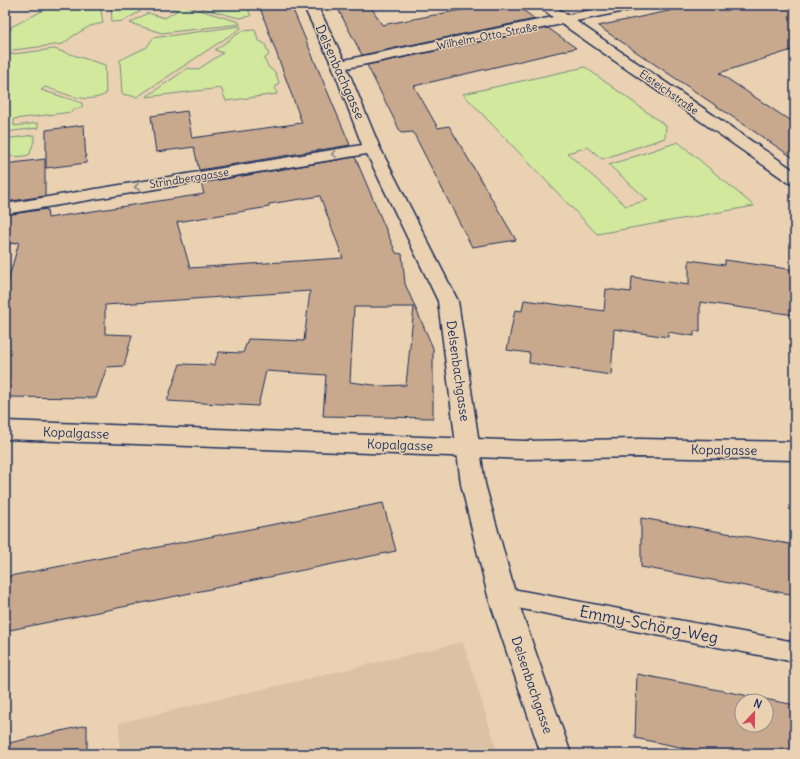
<svg xmlns="http://www.w3.org/2000/svg" width="800" height="759" viewBox="0 0 800 759" font-family="Delius,sans-serif">
<style>
.built{fill:#dbc2a5}
.green{fill:#d2e89d;stroke:#768c7e}
.building{fill:#c9a98e;stroke:#1b2f5e;fill-rule:evenodd}
.lines{fill:none;stroke-linecap:round;stroke-linejoin:round}
.service-casing{stroke:#1b2f5e;stroke-width:3}
.minor-casing{stroke:#1b2f5e;stroke-width:3}
.tertiary-casing{stroke:#1b2f5e;stroke-width:3}
.service{fill:#e9d1b1;fill-rule:evenodd}
.minor{fill:#e9d1b1;fill-rule:evenodd}
.tertiary{fill:#e9d1b1;fill-rule:evenodd}
.oneway{stroke:#828088}
.labels{text-anchor:middle;dominant-baseline:central;stroke-width:3;stroke-linejoin:round;paint-order:stroke}
.far-street-label{font-size:11px;fill:#1b2f5e;stroke:#e9d1b1}
.street-label{font-size:13px;fill:#1b2f5e;stroke:#e9d1b1}
.near-street-label{font-size:16px;fill:#1b2f5e;stroke:#e9d1b1}
</style>
<rect width="100%" height="100%" fill="#e9d1b1"/>
<filter id="ink" filterUnits="userSpaceOnUse"><feTurbulence type="fractalNoise" baseFrequency=".025" numOctaves="2"/><feDisplacementMap in="SourceGraphic" scale="8" xChannelSelector="R" yChannelSelector="G"/><feConvolveMatrix kernelMatrix="1 2 1 2 8 2 1 2 1" color-interpolation-filters="sRGB"/></filter>
<g filter="url(#ink)">
<!-- built -->
<path class="built" d="M463,642L498,754H120L119,723Z"/>
<!-- green -->
<g class="green">
<path d="M54,5H100L103,23L90,26L73,36L63,44L5,51V31L11,30V27Z"/>
<path d="M111,5H127L126,6L141,11L123,21L112,22Z"/>
<path d="M161,5H183L239,22L240,24L162,33L130,23L148,13L165,18L178,10Z"/>
<path d="M206,5H249L247,7L251,16L239,18L201,8Z"/>
<path d="M240,26L241,28L137,97L122,94L120,60L147,47L153,38Z"/>
<path d="M255,30L258,40L265,44L269,55L264,59L269,68L275,72L279,82L275,88L277,94L226,101L221,88L146,97L188,68L197,70L223,53L215,50L242,31Z"/>
<path d="M54,49L105,65L106,94C85,105 65,93 45,87L41,90L82,103V108L72,110V112L14,119V126L38,123V128L5,132V75L7,74L5,73V55Z"/>
<path d="M585,67L666,126L665,138L602,159L588,147L567,153L626,206L648,200L609,165L678,142L754,206L597,234L463,94Z"/>
<path d="M34,135C35,142 31,147 30,154C22,158 14,156 5,156V139Z"/>
</g>
<!-- building -->
<g class="building">
<path d="M259,5H291L350,145L199,170L194,147L156,152L151,116L187,111L192,138L302,123Z"/>
<path d="M336,5H370L382,25L487,5H516L535,19L362,55Z"/>
<path d="M697,5H786L795,9V49L719,73L783,116H784L795,123V159L598,26Z"/>
<path d="M548,28L576,48L414,86L438,128L449,126L516,240L472,247L413,132L401,133L367,65Z"/>
<path d="M84,125L86,163L46,168V130Z"/>
<path d="M355,157L396,253L402,254L405,284L433,348V418L323,416L326,375L266,371L258,406L167,401L180,364L214,365L219,352L243,353L248,339L304,341L310,291L105,305V334L132,335L124,366L107,367L96,398L5,397V292L19,242L5,245V215L47,209L48,218L204,194L201,183ZM320,196L343,258L190,268L177,222L269,207V204ZM354,307H414L406,385L382,386L350,382Z"/>
<path d="M45,159V196L5,202V164Z"/>
<path d="M689,260L725,265V260L795,270V315L700,302V332L694,331V336L668,332V337L614,329L611,375L529,363L530,353L507,350L515,310L522,311L524,300L604,311L606,289L631,292L632,277L689,285Z"/>
<path d="M383,503L396,551L5,631V577Z"/>
<path d="M641,518L795,545V595L641,567Z"/>
<path d="M637,674L795,705V754H714L635,738ZM742,701H766V725H742Z"/>
<path d="M87,725V754H6L5,744Z"/>
</g>
<g class="lines">
<defs>
<path id="service" d="M502,587L795,642V662L502,605L495,602L492,596L495,590Z"/>
<path id="minor" d="M303,5H317L344,60L553,17L537,5H553L567,15L615,5H642L640,8L635,9L576,21L795,171V184L789,183L562,24L347,68L380,148L458,301L485,484L516,596L571,754H541L488,596L461,484L438,301L367,154L5,214V204L362,145L332,65Z"/>
<path id="tertiary" d="M5,421L525,441L639,439L795,442V460L639,457L525,459L5,439Z"/>
</defs>
<!-- service casing -->
<use href="#service" class="service-casing"/>
<!-- minor casing -->
<use href="#minor" class="minor-casing"/>
<!-- tertiary casing -->
<use href="#tertiary" class="tertiary-casing"/>
<!-- service -->
<use href="#service" class="service"/>
<!-- minor -->
<use href="#minor" class="minor"/>
<!-- tertiary -->
<use href="#tertiary" class="tertiary"/>
</g>
<!-- one-way arrows -->
<defs><path id="oneway-chevron" d="M-2-3.5L2.5 0L-2 3.5" fill="none" stroke-width="1.6" stroke-linecap="round" stroke-linejoin="round"/></defs>
<g class="oneway">
<use href="#oneway-chevron" transform="translate(334 154) rotate(171)"/>
<use href="#oneway-chevron" transform="translate(137 187) rotate(171)"/>
</g>
</g>
<g class="labels">
<!-- far-street labels -->
<g class="far-street-label">
<text transform="translate(487 36) rotate(-11)">Wilhelm-Otto-Straße</text>
<text transform="translate(669 92) rotate(35)">Eisteichstraße</text>
<text transform="translate(189 178) rotate(-9)">Strindberggasse</text>
</g>
<!-- street labels -->
<g class="street-label">
<text transform="translate(340 72) rotate(66)">Delsenbachgasse</text>
<text transform="translate(458 371) rotate(82)">Delsenbachgasse</text>
<text transform="translate(76 433) rotate(2)">Kopalgasse</text>
<text transform="translate(400 445) rotate(2)">Kopalgasse</text>
<text transform="translate(724 450) rotate(1)">Kopalgasse</text>
<text transform="translate(532 685) rotate(71)">Delsenbachgasse</text>
</g>
<!-- near-street labels -->
<g class="near-street-label">
<text transform="translate(649 624) rotate(11)">Emmy-Schörg-Weg</text>
</g>
</g>
<!-- margin -->
<rect width="800" height="759" fill="none" stroke="#e9d1b1" stroke-width="20"/>
<rect x="10" y="10" width="780" height="739" fill="none" stroke="#1b2f5e" stroke-width="1.5" filter="url(#ink)"/>
<!-- north arrow -->
<g transform="translate(754 713) rotate(22)"><circle r="19" fill="#e9d1b1" stroke="#979090"/>
<path d="M0-3L7 15L0 10L-7 15Z" fill="#d1495b"/>
<text y="-6" font-size="11" font-weight="bold" text-anchor="middle" fill="#1b2f5e">N</text>
</g>
</svg>
